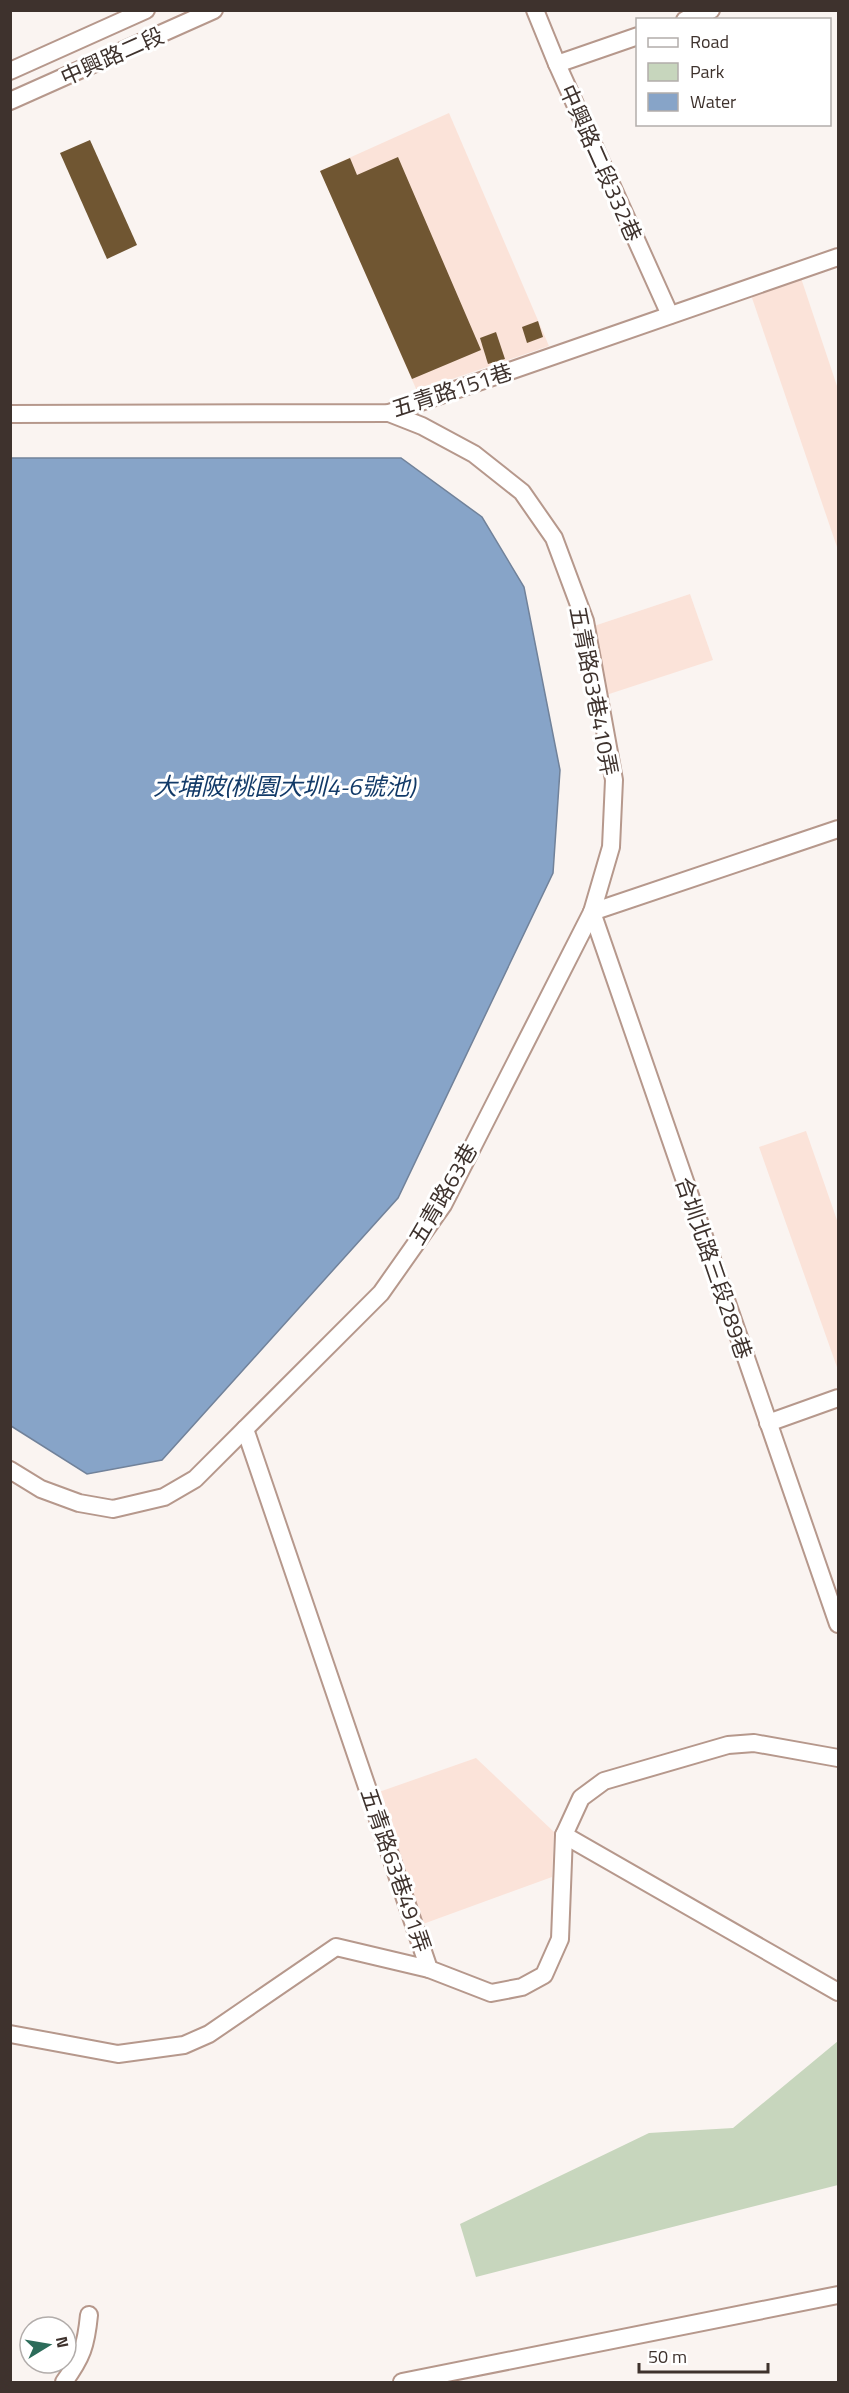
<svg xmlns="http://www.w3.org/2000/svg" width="849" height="2393" viewBox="0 0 849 2393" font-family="'Titillium Web','Noto Sans TC',sans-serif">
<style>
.built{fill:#fbe3d9}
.green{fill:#c7d6bd}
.water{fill:#87a4c8;stroke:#71829a;stroke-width:1.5}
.building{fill:#705632}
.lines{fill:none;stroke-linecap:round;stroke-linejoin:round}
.minor-casing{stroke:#b6988c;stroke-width:20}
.minor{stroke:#fff;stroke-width:16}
.labels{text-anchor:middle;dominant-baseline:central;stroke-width:6;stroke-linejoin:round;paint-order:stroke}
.street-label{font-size:22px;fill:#3e322d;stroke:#fff}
.water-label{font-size:24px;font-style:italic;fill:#123a68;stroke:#fff}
</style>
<rect width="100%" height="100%" fill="#faf4f1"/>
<!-- built -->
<g class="built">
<path d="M449,113L549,346L417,391L320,171Z"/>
<path d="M801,278L838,389V546L837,547L751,295Z"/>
<path d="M690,594L713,660L600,697L588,628Z"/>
<path d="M806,1131L838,1223V1370L759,1147Z"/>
<path d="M476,1758L554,1832L552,1877L423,1924L376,1793Z"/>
</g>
<!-- green -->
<path class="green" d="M838,2041V2185L476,2277L460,2224L649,2133L733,2128Z"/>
<!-- water -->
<path class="water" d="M11,458H401L482,517L524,587L560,770L553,873L398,1198L162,1460L87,1474L11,1426Z"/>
<!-- building -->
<g class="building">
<path d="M90,140L137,245L107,259L60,153Z"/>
<path d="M398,157L481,350L412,379L320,171L350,158L357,175Z"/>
<path d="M538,321L543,337L527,343L522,327Z"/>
<path d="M496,332L505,359L488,364L480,338Z"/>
</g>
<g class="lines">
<defs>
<g id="minor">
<path d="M535,10L557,64L670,315"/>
<path d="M685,20L711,10"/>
<path d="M557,64L638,36"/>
<path d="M10,71L146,10"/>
<path d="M10,101L214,10"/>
<path d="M10,414L389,413L838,257"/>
<path d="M592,912L838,1624"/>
<path d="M592,912L838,829"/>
<path d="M768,1423L838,1398"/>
<path d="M245,1429L429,1969L491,1993L522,1987L544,1975L560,1939L564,1835L581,1798L604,1781L728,1745L754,1743L838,1758"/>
<path d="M10,1470L41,1489L79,1503L113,1509L164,1497L195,1479L381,1293L443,1205L592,912L611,847L614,780L585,621L554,538L522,492L474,454L422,426L389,413"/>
<path d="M564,1835L838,1992"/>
<path d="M10,2034L118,2054L184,2045L209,2034L336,1947L429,1969"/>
<path d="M64,2382C82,2357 86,2346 89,2315"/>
<path d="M402,2382L838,2295"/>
</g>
</defs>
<!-- minor casing -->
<use href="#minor" class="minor-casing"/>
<!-- minor -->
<use href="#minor" class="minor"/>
</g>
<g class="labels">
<!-- street labels -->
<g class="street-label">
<text transform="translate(112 56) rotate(-24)">中興路二段</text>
<text transform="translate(601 163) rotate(66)">中興路二段332巷</text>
<text transform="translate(452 390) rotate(-18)">五青路151巷</text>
<text transform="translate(594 691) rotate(79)">五青路63巷410弄</text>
<text transform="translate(443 1194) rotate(-60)">五青路63巷</text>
<text transform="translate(714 1268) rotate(71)">合圳北路三段289巷</text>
<text transform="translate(396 1870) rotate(71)">五青路63巷491弄</text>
</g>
<!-- water labels -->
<g class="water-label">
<text x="284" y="786">大埔陂(桃園大圳4-6號池)</text>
</g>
</g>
<!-- border -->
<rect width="849" height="2393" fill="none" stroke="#3e322d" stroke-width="24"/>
<!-- legend -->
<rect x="636" y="18" width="195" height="108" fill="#ffffff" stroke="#b2adab" stroke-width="1.5"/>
<rect x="648" y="38" width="30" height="9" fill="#ffffff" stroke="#b2adab" stroke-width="1.5"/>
<text x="690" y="48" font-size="18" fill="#3e322d">Road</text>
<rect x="648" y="63" width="30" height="18" fill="#c7d6bd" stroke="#b2adab" stroke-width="1.5"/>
<text x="690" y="78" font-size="18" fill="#3e322d">Park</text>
<rect x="648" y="93" width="30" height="18" fill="#87a4c8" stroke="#b2adab" stroke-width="1.5"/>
<text x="690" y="108" font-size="18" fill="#3e322d">Water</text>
<!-- north arrow -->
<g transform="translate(48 2345) rotate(79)"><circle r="28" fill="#ffffff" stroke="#b2adab" stroke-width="1.5"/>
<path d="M0-4.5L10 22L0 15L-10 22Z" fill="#2c6c5a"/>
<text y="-9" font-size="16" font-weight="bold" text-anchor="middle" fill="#3e322d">N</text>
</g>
<!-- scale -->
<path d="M639 2363v9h129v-9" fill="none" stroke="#3e322d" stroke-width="3"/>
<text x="648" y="2363" font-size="18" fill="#3e322d" stroke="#ffffff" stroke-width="4.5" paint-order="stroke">50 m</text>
</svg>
